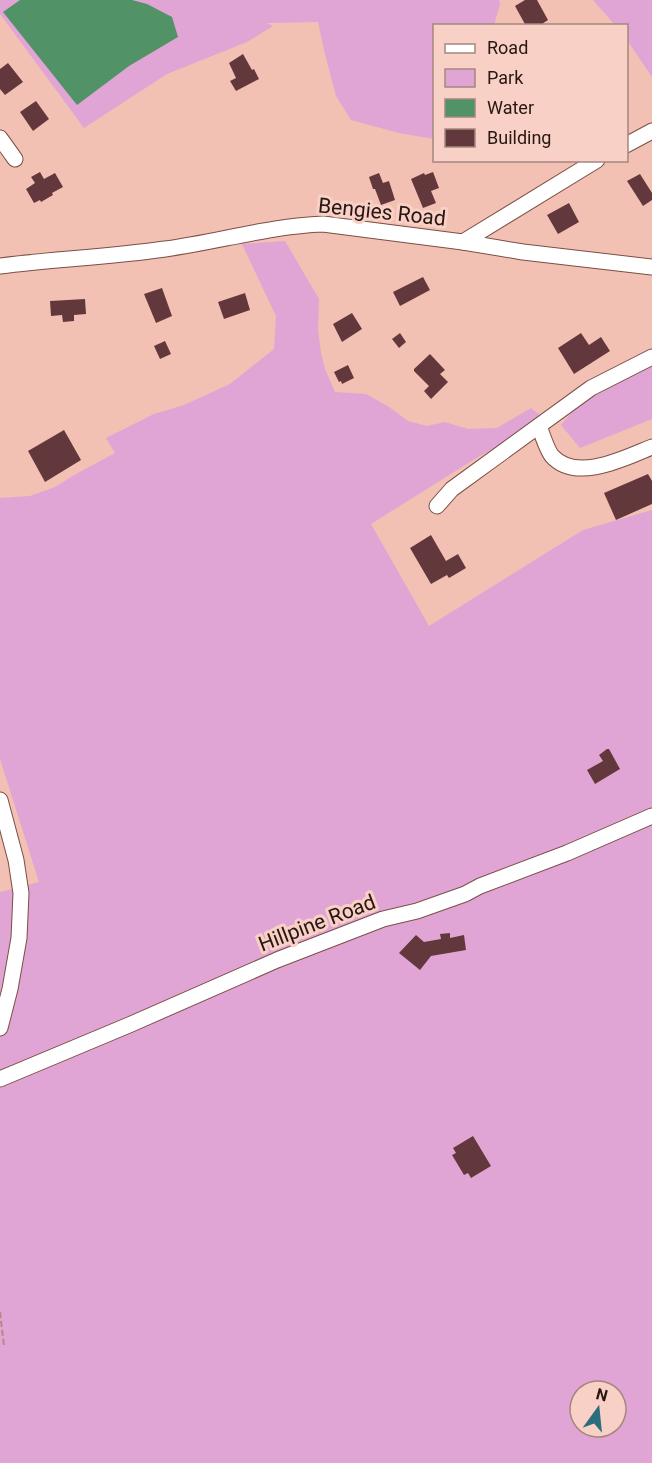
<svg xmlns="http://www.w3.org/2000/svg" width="652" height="1463" viewBox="0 0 652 1463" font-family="Roboto,sans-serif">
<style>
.green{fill:#e0a5d4;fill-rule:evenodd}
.water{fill:#519267}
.building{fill:#63383c}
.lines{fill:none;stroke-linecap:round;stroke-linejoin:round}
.minor-casing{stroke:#7b4f45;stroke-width:17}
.path{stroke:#b38a81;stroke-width:2;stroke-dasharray:6 3;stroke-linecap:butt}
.minor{stroke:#fff;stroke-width:15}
.labels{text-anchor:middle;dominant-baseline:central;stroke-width:6;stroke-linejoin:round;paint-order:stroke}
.street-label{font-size:21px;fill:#271611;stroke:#f9d0c6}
</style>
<rect width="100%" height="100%" fill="#f3c0b4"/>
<!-- green -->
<g class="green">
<path d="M0,0H499L500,4L494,25L434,26V139L399,133L351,120L336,96L325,54L318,22L267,23L273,26L247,42L167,74L84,128L0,14Z"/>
<path d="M593,0H652V77L627,40L626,26L615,25Z"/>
<path d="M285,241L319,299L318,329L321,353L325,369L335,392L366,394L389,407L408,421L427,426L445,422L468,429L497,428L531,408L546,420L478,457L371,524L429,626L583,530L652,510V1463H0V892L39,882L0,759V498L30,496L55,487L76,474L115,453L106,438L154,414L184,405L230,384L274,349L276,316L242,244ZM580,1391H616V1427H580Z"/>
<path d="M652,364V419L580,448L561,425L577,406Z"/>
</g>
<!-- water -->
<path class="water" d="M20,0H132L147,4L172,17L178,37L129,66L77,105L3,12Z"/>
<!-- building -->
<g class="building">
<path d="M525,0H537L548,20L539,26H526L515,6Z"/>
<path d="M243,54L252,70L254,69L259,79L236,91L230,81L236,78L229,63Z"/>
<path d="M8,63L23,82L5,95L0,89V69Z"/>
<path d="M36,101L49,119L33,131L20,112Z"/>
<path d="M40,172L44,179L55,173L63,187L52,193L53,195L41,202L40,200L34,203L26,189L35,183L31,177Z"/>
<path d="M433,172L439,188L431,191L436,203L423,208L411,179L424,173L425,175Z"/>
<path d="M379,173L383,183L389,181L395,200L381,205L375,189H373L369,177Z"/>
<path d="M640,174L652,193V200L643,206L627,181Z"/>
<path d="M569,203L579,222L558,234L547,215Z"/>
<path d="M423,277L430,290L400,306L393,292Z"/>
<path d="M162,288L172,316L156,323L144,294Z"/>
<path d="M245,293L250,310L224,319L218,302Z"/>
<path d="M85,299L86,314L74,315V321L63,322L62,315L51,316L50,301Z"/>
<path d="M352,313L362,329L342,342L333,324Z"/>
<path d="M400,333L406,342L399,348L392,339Z"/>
<path d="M581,333L589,345L601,337L610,351L574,374L558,348Z"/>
<path d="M165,341L171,354L160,359L154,346Z"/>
<path d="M430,354L445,370L440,374L448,382L431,399L424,391L429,386L414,371V369Z"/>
<path d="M348,365L354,378L342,384L341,381L339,382L334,372Z"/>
<path d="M64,430L81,460L45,482L28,451Z"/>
<path d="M648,474L652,481V504L616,520L604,493Z"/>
<path d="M431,535L446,561L458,554L466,568L449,578L447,575L431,584L410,548Z"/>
<path d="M607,749H609L620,769L595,784L587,770L603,761L599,755Z"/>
<path d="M450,933V938L464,935L466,950L431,956L420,970L399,953L416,935L424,942L441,939L440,934Z"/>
<path d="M473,1136L491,1166L471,1178L468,1173L464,1175L452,1155L456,1153L453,1148Z"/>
</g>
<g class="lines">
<defs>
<g id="minor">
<path d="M0,138L15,159"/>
<path d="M626,145L652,131"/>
<path d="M463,242L597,160"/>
<path d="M0,266C55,259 110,257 165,249C218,242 269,226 323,224L463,242L523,252L652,267"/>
<path d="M539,426C542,434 547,450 552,456C576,483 625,458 652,447"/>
<path d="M437,506L452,489L591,388L652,357"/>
<path d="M0,800L16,860L21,893L19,938L10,989L0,1028"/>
<path d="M0,1079L129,1025L277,960L383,919L417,911L465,894L480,886L567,853L652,816"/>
</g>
</defs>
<!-- minor casing -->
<use href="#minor" class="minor-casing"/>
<!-- path -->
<path class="path" d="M0,1312L4,1346"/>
<!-- minor -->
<use href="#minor" class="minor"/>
</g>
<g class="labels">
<!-- street labels -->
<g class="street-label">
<text transform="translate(382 212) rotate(6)">Bengies Road</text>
<text transform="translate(317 923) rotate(-21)">Hillpine Road</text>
</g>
</g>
<!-- legend -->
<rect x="433" y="24" width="195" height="138" fill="#f9d0c6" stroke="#a5867e" stroke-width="1.5"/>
<rect x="445" y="44" width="30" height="9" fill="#ffffff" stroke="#a5867e" stroke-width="1.5"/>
<text x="487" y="54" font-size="18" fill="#271611">Road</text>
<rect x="445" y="69" width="30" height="18" fill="#e0a5d4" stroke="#a5867e" stroke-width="1.5"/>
<text x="487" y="84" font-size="18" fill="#271611">Park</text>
<rect x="445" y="99" width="30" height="18" fill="#519267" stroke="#a5867e" stroke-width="1.5"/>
<text x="487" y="114" font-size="18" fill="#271611">Water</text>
<rect x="445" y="129" width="30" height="18" fill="#63383c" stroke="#a5867e" stroke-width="1.5"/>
<text x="487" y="144" font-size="18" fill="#271611">Building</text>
<!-- north arrow -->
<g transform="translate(598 1409) rotate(15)"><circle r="28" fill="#f9d0c6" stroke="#a5867e" stroke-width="1.5"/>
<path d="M0-4.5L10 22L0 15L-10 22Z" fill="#286e7c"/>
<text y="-9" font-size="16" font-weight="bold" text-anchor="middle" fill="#271611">N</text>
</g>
</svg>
